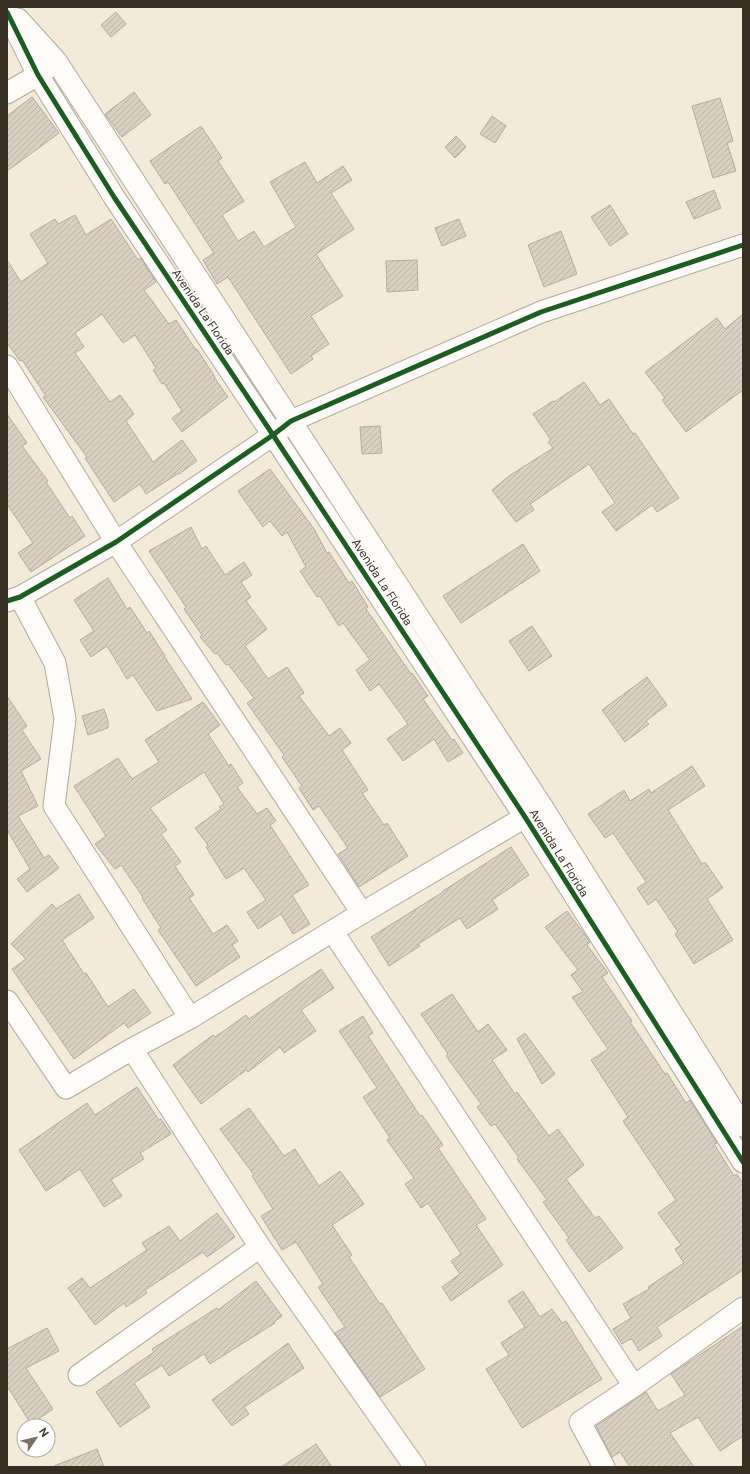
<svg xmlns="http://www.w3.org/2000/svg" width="750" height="1474" viewBox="0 0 750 1474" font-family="'DM Sans',sans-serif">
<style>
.building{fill:url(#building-hatch);stroke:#b4ab9e}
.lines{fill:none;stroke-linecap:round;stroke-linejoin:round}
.street-casing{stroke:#b1aa9b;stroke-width:23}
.street{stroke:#fdfcf9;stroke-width:21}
.cycleway-casing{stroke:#fff;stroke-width:8}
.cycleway{stroke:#1b5e20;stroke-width:5}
.labels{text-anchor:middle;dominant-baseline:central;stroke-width:3;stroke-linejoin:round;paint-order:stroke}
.street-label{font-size:12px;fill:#362f22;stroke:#fff}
</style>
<defs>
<pattern id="building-hatch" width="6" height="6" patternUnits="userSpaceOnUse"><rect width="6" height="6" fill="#dad0c2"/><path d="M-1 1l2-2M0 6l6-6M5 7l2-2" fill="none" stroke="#bcb3a6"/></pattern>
</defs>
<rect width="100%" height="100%" fill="#f3ead7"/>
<!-- building -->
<g class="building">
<path d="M116,12L126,24L111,37L101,25Z"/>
<path d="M134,92L151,115L122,137L105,114Z"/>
<path d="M32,97L59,133L7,171V116Z"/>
<path d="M720,98L733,141L727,143L736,171L713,178L692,106Z"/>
<path d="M492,116L506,126L495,143L480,134Z"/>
<path d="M201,126L222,158L218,161L244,201L222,215L238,241L254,231L264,247L296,227L270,182L305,162L317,183L343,166L352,180L331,193L354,229L316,254L343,296L311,316L329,344L311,356L313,359L291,374L228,277L217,284L203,260L214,253L168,182L165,184L150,161Z"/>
<path d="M456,136L466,147L455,158L445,147Z"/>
<path d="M714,190L721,208L694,219L686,202Z"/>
<path d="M610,205L628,234L610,246L591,217Z"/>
<path d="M75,215L86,235L111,219L138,260L141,258L156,282L144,290L169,324L176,320L196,350L197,349L215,377H214L228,397L182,432L172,418L182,411L164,383L162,384L153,370L156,368L135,335L123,343L102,314L75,333L84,347L75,353L110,402L120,395L134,414L126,421L153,462L182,440L197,461L179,474V473L146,494L140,484L114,502L85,458L87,457L43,397L46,396L22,360L20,361L7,343V260L21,282L48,263L30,234L55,219L58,224Z"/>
<path d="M459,219L466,236L442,246L435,228Z"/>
<path d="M561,231L577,274L544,287L528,245Z"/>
<path d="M417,260L418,290L387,292L386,261Z"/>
<path d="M743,314V390L686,432L662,400L665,398L645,372L717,318L725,329Z"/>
<path d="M584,382L600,405L609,399L633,434L635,433L679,498L657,512L652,505L616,531L602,512L615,503L589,464L530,504L534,510L516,522L492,490L509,476L553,448L548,442L551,440L533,414L553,401L554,402Z"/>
<path d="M7,414L27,443L22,446L48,481L46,482L70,518L72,516L85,536L31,572L18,553L33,543L7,504Z"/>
<path d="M380,426L382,453L362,454L360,427Z"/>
<path d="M270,469L314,529L327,553L329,552L349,583L352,581L368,607L366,609L411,674L412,673L428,696L423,699L452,740L454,739L463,753L448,762L434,739L403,761L387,739L408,724L379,684L370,691L356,670L370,660L343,623L339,626L320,596L317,597L300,571L306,567L287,532L282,536L270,521L263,527L238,491Z"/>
<path d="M191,527L202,549L206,546L225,575L244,562L252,575L241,582L251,597L246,601L267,629L245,646L268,679L287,667L304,693L299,696L329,736L340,728L351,743L342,750L368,790L362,793L384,825L387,823L408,856L359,887L338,854L348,848L319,806L313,810L299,788L302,786L282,757L284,755L247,703L254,698L228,664L226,665L217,653L215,654L200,637L202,635L184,609L186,607L149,551Z"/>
<path d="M523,544L540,571L461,623L443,596Z"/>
<path d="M108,578L127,609L130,607L147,633L149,631L165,656H164L192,699L157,711L133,675L127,679L107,646L91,657L80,640L94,631L74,600Z"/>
<path d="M532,626L552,656L529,671L509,641Z"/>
<path d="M647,677L667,705L646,721L649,724L625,742L602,710Z"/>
<path d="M7,696L27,726L22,730L41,759L21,771L38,806L18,816L44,858L49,855L59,868L27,892L17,879L30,869L7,830Z"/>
<path d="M203,702L220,725L208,734L229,766L231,764L243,783L237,787L257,814L267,808L276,821L270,825L309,885L292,895L310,924L293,934L281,914L258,929L247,912L266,900L244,868L226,879L206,847L208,845L195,828L221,809L219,807L224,804L204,772L150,808L167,830L161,834L181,862L175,866L194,895L189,898L213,934L227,925L238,941L232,945L240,957L196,986L158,930L161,928L142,898L143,897L121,865L115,869L95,844L106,836L74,786L118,758L132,779L159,762L145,740Z"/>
<path d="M104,709L108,721V728L88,735L82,716Z"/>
<path d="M692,766L705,786L668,810L702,864L705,862L723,888L707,899L733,940L694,964L675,934L678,932L656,899L648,905L637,888L646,882L613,833L605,838L588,814L624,790L630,801L649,789L651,793Z"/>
<path d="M511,847L529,875L492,900L498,909L467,929L460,918L418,944L420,946L389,966L371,937L443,892V891Z"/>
<path d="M79,894L94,918L62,940L84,974L86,973L108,1007L134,989L151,1013L128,1028L124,1023L74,1059L12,969L26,959L11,944L52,904L56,909Z"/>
<path d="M567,911L588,939L590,942L587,945L608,973L602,977L632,1021L630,1022L665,1074L667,1073L686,1103L690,1100L717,1143L714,1144L734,1176L737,1174L743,1184V1270L657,1327L662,1336L639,1351L632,1339L631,1340L630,1339L622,1344L613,1329L631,1318L623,1304L649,1289L648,1287L684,1263L675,1249L681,1245L658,1213L676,1200L623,1121L628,1117L591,1060L608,1049L572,997L583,992L571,975L578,970L545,927Z"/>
<path d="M321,969L334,988L301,1010L316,1031L284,1053L280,1047L248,1072L246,1070L201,1104L173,1065L213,1035L215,1037L246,1015L249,1019Z"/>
<path d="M452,994L478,1032L488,1024L507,1050L492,1060L515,1094L517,1092L549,1136L558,1129L584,1165L566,1179L595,1218L599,1216L623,1248L589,1272L566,1240L569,1238L543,1202L547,1200L517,1159L519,1158L495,1124L491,1126L477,1107L481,1104L446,1056L448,1054L421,1014Z"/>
<path d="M363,1016L373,1033L368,1036L420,1116L422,1115L443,1145L438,1148L486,1219L476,1225L503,1265L451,1301L442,1287L460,1274L451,1261L461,1254L428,1203L421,1208L405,1184L414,1178L387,1140L390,1138L363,1097L377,1088L339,1031Z"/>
<path d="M525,1033L555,1074L542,1084L517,1039Z"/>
<path d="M137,1087L159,1120L161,1119L171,1134L140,1153L144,1159L111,1180L122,1196L104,1207L80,1169L46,1191L19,1150L87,1103L95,1115Z"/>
<path d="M249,1108L284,1156L295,1149L319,1186L340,1171L364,1204L332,1225L352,1255L349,1257L380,1304L382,1303L425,1369L380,1397L335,1333L345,1327L318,1287L323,1284L296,1242L282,1250L261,1216L273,1209L252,1176L254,1175L220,1129Z"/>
<path d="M217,1213L235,1237L207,1257L203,1252L145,1290L147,1293L126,1307L124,1303L95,1325L68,1288L82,1278L90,1288L147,1250L142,1243L169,1226L180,1241Z"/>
<path d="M256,1281L282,1316L274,1322L275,1323L210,1364L204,1354L169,1376L162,1365L134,1383L150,1407L120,1427L96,1392L154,1352L152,1349L217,1308L218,1310Z"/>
<path d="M523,1291L540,1317L552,1309L562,1323L566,1321L602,1379L522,1428L486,1369L509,1355L501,1343L525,1327L508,1301Z"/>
<path d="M743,1326V1436L720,1451L698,1417L670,1433L694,1467H630L620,1452L612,1457L596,1426L646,1392L658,1411L685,1395L671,1374Z"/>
<path d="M47,1328L59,1351L26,1368L53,1409L31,1424L7,1386V1349Z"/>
<path d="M288,1343L304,1368L244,1407L249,1414L232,1426L212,1400Z"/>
<path d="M316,1444L332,1467H281Z"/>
<path d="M97,1449L104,1467H54V1466Z"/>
</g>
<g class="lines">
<defs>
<g id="street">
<path d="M7,12L38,75L114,197L273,435L525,817L743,1162"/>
<path d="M18,19L56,61L541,805L743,1126"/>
<path d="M7,93L38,75L49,67"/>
<path d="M7,366L116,542L362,913"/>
<path d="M20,597L55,663L65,719L54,806L190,1018"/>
<path d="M7,601L20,597L116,542L273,435L291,421L541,312L743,245"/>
<path d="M333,932L634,1386"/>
<path d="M7,1001L8,1002L66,1088L132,1049L190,1018L362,913L525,817L536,809"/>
<path d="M132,1049L260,1247L415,1467"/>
<path d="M79,1375L260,1247"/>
<path d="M604,1467L580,1422L634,1386L743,1308"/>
</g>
</defs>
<!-- street casing -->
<use href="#street" class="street-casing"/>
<!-- street -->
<use href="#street" class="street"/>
<defs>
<g id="cycleway">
<path d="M7,12L38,75L114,197L273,435L525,817L743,1162"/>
<path d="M7,601L20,597L116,542L273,435L291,421L541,312L743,245"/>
</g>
</defs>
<!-- cycleway casing -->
<use href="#cycleway" class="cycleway-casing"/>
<!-- cycleway -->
<use href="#cycleway" class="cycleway"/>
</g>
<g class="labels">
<!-- street labels -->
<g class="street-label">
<text transform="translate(203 312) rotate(56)">Avenida La Florida</text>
<text transform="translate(382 582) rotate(57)">Avenida La Florida</text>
<text transform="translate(559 853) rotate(58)">Avenida La Florida</text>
</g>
</g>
<!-- border -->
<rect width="750" height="1474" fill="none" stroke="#362f22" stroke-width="16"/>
<!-- north arrow -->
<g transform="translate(36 1438) rotate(55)"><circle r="19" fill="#ffffff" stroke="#afaca7"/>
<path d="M0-3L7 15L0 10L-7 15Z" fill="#787061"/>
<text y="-6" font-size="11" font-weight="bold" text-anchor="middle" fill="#362f22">N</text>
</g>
</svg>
